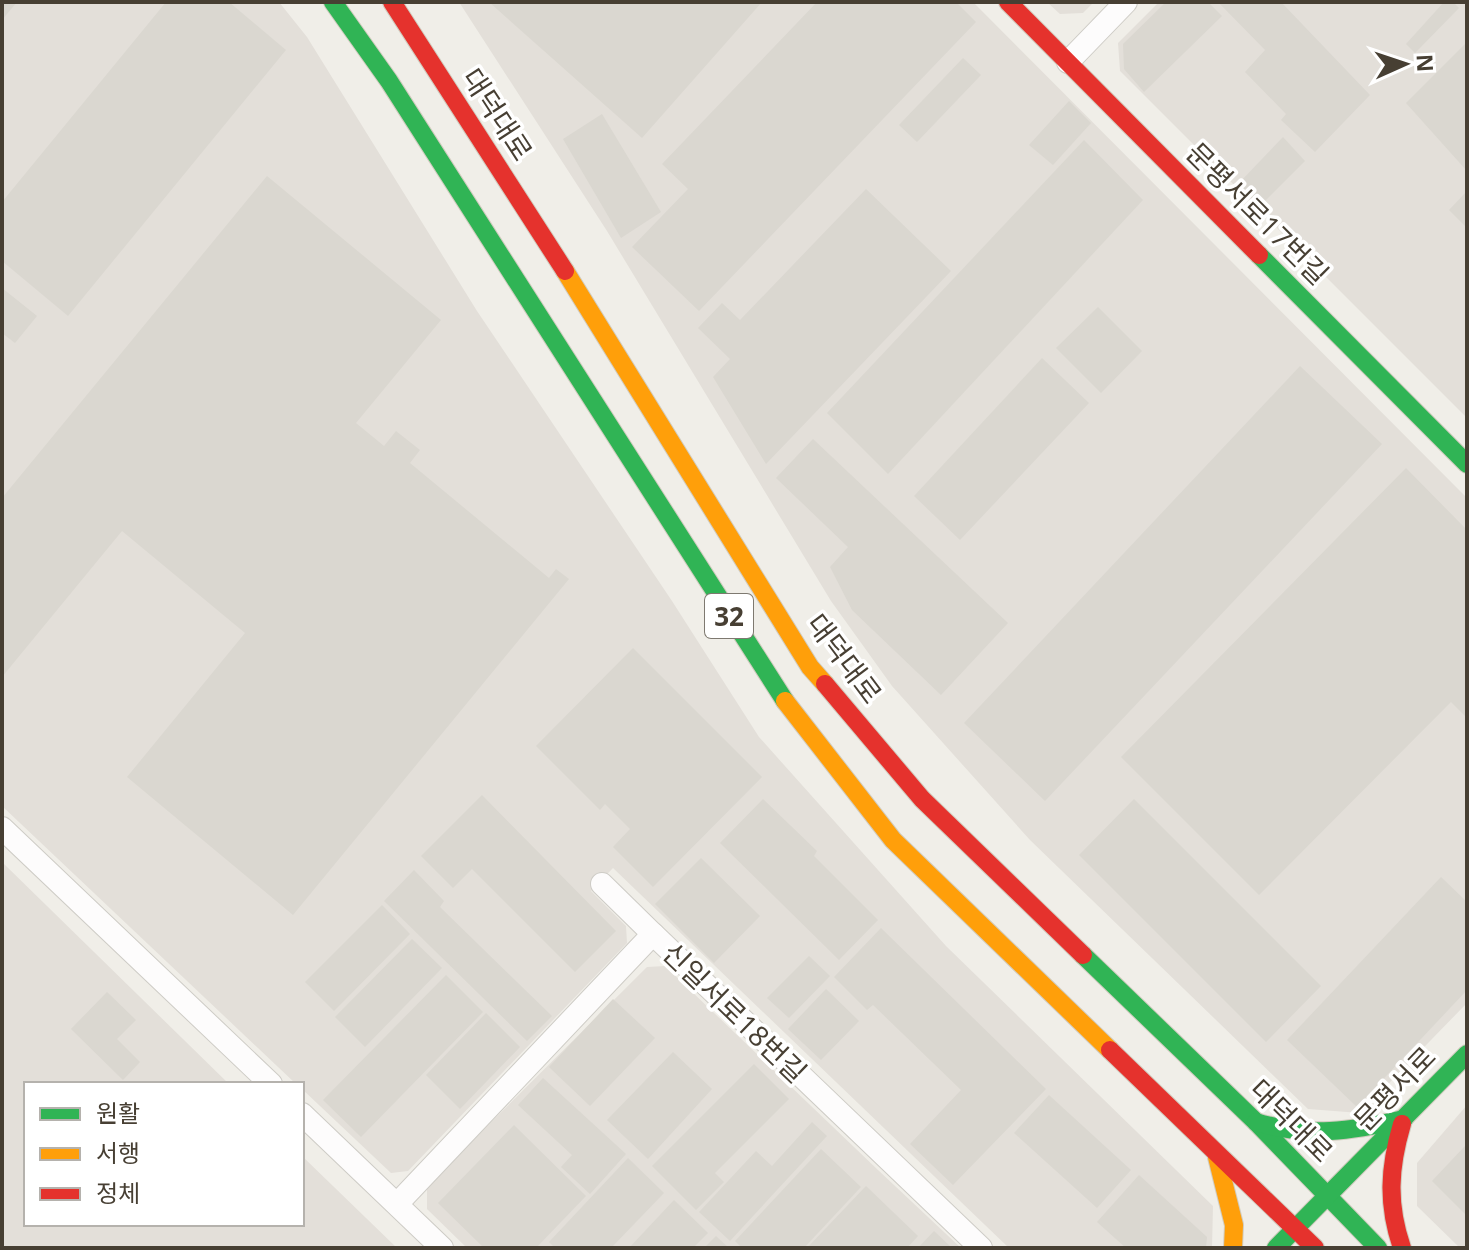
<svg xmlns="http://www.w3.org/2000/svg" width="1469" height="1250" viewBox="0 0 1469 1250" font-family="'Open Sans','Noto Sans KR',sans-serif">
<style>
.industrial{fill:#e3dfd9}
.building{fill:#dad7d0}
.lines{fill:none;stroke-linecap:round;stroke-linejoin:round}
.street-casing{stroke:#ceccc6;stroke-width:24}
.fast-casing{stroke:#d1ccbf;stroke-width:20}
.slow-casing{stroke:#d1ccbf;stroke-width:20}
.jam-casing{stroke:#d1ccbf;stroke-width:20}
.street{stroke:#fdfcfc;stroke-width:22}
.fast{stroke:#30b455;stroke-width:18}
.slow{stroke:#ff9f0a;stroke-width:18}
.jam{stroke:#e5322d;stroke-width:18}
.labels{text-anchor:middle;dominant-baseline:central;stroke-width:7;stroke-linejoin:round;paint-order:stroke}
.shield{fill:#fff;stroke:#7e7970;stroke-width:2}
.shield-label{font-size:26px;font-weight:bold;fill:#473f33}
.street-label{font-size:28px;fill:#473f33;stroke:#fff}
</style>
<rect width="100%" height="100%" fill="#f0eee8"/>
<!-- industrial -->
<g class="industrial">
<path d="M2,2H279L307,37L477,311L672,601L759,737L946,946L1213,1206L1212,1248H1009L613,868L591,891L626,926L627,943L408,1171L391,1173L302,1089V1084H296L2,806Z"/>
<path d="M459,2H973L1467,498V1003L1360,1113L1308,1109L1030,840L892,686L831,601L607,231Z"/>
<path d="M1047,2H1094L1083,13L1060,14Z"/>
<path d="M1159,2H1467V418L1120,71L1118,43Z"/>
<path d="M2,862L229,1084H26V1224H302V1156L397,1248H2Z"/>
<path d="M665,966L878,1170L961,1248H467L427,1209V1186L647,967Z"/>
<path d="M1467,1105V1248H1460L1417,1206V1163Z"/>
</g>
<!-- building -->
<g class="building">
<path d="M2,2H17L2,20Z"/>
<path d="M166,2H229L286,50L68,316L2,261V202Z"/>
<path d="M489,2H762L642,138Z"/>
<path d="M817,2H956L976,22L699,311L632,247L688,189L662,164Z"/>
<path d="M1166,2H1208L1222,16L1144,92L1124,69L1123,44Z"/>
<path d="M1218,2H1281L1370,95L1315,152L1281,120L1286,114L1245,72L1265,50Z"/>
<path d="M1444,2H1453L1459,8L1415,53L1406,44Z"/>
<path d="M1467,42V171L1406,103Z"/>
<path d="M963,58L981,75L917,142L899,125Z"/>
<path d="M1069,101L1091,123L1053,165L1029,145Z"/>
<path d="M602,114L661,212L621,238L563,139Z"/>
<path d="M1283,137L1305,161L1259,207L1239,183Z"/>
<path d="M1084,140L1143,200L888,474L827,413Z"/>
<path d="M267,176L441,320L356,423L384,446L396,431L420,450L410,463L549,578L556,569L569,579L293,915L127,777L245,633L122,531L2,677V498Z"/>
<path d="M866,189L951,271L766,464L713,377L730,359L698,328L722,303L740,320Z"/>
<path d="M1467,191V228L1449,210Z"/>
<path d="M2,288L37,316L15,343L2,333Z"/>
<path d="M1098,307L1142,351L1101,393L1056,348Z"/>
<path d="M1042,358L1089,403L960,540L914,496Z"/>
<path d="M1300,366L1382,444L1045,801L964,723Z"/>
<path d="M813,439L1008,623L941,695L852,610L830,567L848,547L776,478Z"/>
<path d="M1406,468L1467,530V718L1451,702L1259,895L1121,757Z"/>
<path d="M633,648L762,777L653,887L613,847L630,829L605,804L600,810L536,746Z"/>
<path d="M482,795L616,931L575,972L472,869L453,888L421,856Z"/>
<path d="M763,799L817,851L814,856L878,920L839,960L720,843Z"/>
<path d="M1134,799L1321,986L1266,1042L1079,855Z"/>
<path d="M701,858L760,916L714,963L655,904Z"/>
<path d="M414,870L444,901L440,907L552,1016L527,1041L384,901Z"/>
<path d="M1441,877L1467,902V990L1357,1107L1287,1040Z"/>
<path d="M382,905L410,934L334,1011L305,982Z"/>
<path d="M881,928L1046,1089L953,1185L910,1144L961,1090L873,1005L867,1010L834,977Z"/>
<path d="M412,939L442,968L365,1047L335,1017Z"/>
<path d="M809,956L830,976L789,1018L767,998Z"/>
<path d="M446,975L483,1012L361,1137L323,1100Z"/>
<path d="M826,989L859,1021L821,1060L788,1029Z"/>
<path d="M107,992L136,1020L117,1039L140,1062L123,1080L71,1029Z"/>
<path d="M613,999L655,1038L590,1106L549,1067Z"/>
<path d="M486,1013L520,1047L460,1109L426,1075Z"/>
<path d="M673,1052L712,1089L648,1159L607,1120Z"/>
<path d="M754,1064L789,1099L715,1173L724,1182L696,1210L652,1166Z"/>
<path d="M543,1078L626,1154L590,1194L561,1167L572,1155L518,1105Z"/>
<path d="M1049,1095L1131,1170L1097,1208L1014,1133Z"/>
<path d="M812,1122L827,1136L730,1241L699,1212L756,1151L772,1166Z"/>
<path d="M514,1125L586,1196L536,1248H484L438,1203Z"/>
<path d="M1465,1146L1467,1148V1216L1432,1181Z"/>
<path d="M821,1149L861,1187L804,1248H742L735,1241Z"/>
<path d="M628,1158L664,1193L611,1248H555L549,1242Z"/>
<path d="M1139,1175L1207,1237L1206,1248H1126L1097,1222Z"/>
<path d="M866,1186L918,1236L907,1248H807Z"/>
<path d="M674,1200L708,1233L693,1248H629Z"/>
<path d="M934,1231L952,1248H918Z"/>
<path d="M716,1236L729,1248H704Z"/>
</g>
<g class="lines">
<defs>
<g id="street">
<path d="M1068,62L1126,2"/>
<path d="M2,828L271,1084"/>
<path d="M602,884L653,934"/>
<path d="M302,1114L442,1248"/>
<path d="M397,1204L653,934L981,1248"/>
</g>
<g id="fast">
<path d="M333,2L389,81L785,701"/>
<path d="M1259,255L1467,464"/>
<path d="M1083,955L1256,1122L1378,1248"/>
<path d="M1256,1122C1308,1138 1352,1131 1404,1119"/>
<path d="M1276,1248L1467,1054"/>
</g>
<g id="slow">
<path d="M565,271L810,667L825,684"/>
<path d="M785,701L893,840L1110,1050"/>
<path d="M1217,1157L1234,1225L1233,1248"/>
</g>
<g id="jam">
<path d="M392,2L565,271"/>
<path d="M1008,2L1259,255"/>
<path d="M825,684L922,799L1083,955"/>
<path d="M1110,1050L1315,1248"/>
<path d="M1402,1124C1389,1168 1387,1204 1402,1248"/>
</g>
</defs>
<!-- street casing -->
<use href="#street" class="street-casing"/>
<!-- fast casing -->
<use href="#fast" class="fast-casing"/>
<!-- slow casing -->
<use href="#slow" class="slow-casing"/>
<!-- jam casing -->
<use href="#jam" class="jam-casing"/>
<!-- street -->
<use href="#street" class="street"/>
<!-- fast -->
<use href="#fast" class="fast"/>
<!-- slow -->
<use href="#slow" class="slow"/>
<!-- jam -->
<use href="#jam" class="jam"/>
</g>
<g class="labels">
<!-- shield labels -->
<rect class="shield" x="705" y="594" width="48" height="44" rx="6"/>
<g class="shield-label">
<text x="729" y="616">32</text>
</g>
<!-- street labels -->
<g class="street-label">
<text transform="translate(498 114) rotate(57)">대덕대로</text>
<text transform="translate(1258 213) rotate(45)">문평서로17번길</text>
<text transform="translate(845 658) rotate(53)">대덕대로</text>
<text transform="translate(735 1012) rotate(44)">신일서로18번길</text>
<text transform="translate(1394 1088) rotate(-46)">문평서로</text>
<text transform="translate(1292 1120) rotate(45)">대덕대로</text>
</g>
</g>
<!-- border -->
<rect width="1469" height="1250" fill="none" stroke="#473f33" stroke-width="8"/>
<!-- legend -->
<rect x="24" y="1082" width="280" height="144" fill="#ffffff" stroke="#b5b2ad" stroke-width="2"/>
<rect x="40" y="1108" width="40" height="12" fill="#30b455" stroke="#b5b2ad" stroke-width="2"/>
<text x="96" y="1122" font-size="24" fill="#473f33">원활</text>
<rect x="40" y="1148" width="40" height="12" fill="#ff9f0a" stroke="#b5b2ad" stroke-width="2"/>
<text x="96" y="1162" font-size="24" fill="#473f33">서행</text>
<rect x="40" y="1188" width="40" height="12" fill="#e5322d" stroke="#b5b2ad" stroke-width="2"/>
<text x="96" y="1202" font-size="24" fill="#473f33">정체</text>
<!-- north arrow -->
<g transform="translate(1405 64) rotate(87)" stroke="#ffffff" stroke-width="6" paint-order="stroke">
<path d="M0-6L14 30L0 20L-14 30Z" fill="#473f33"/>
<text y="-12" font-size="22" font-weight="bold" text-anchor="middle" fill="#473f33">N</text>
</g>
</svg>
